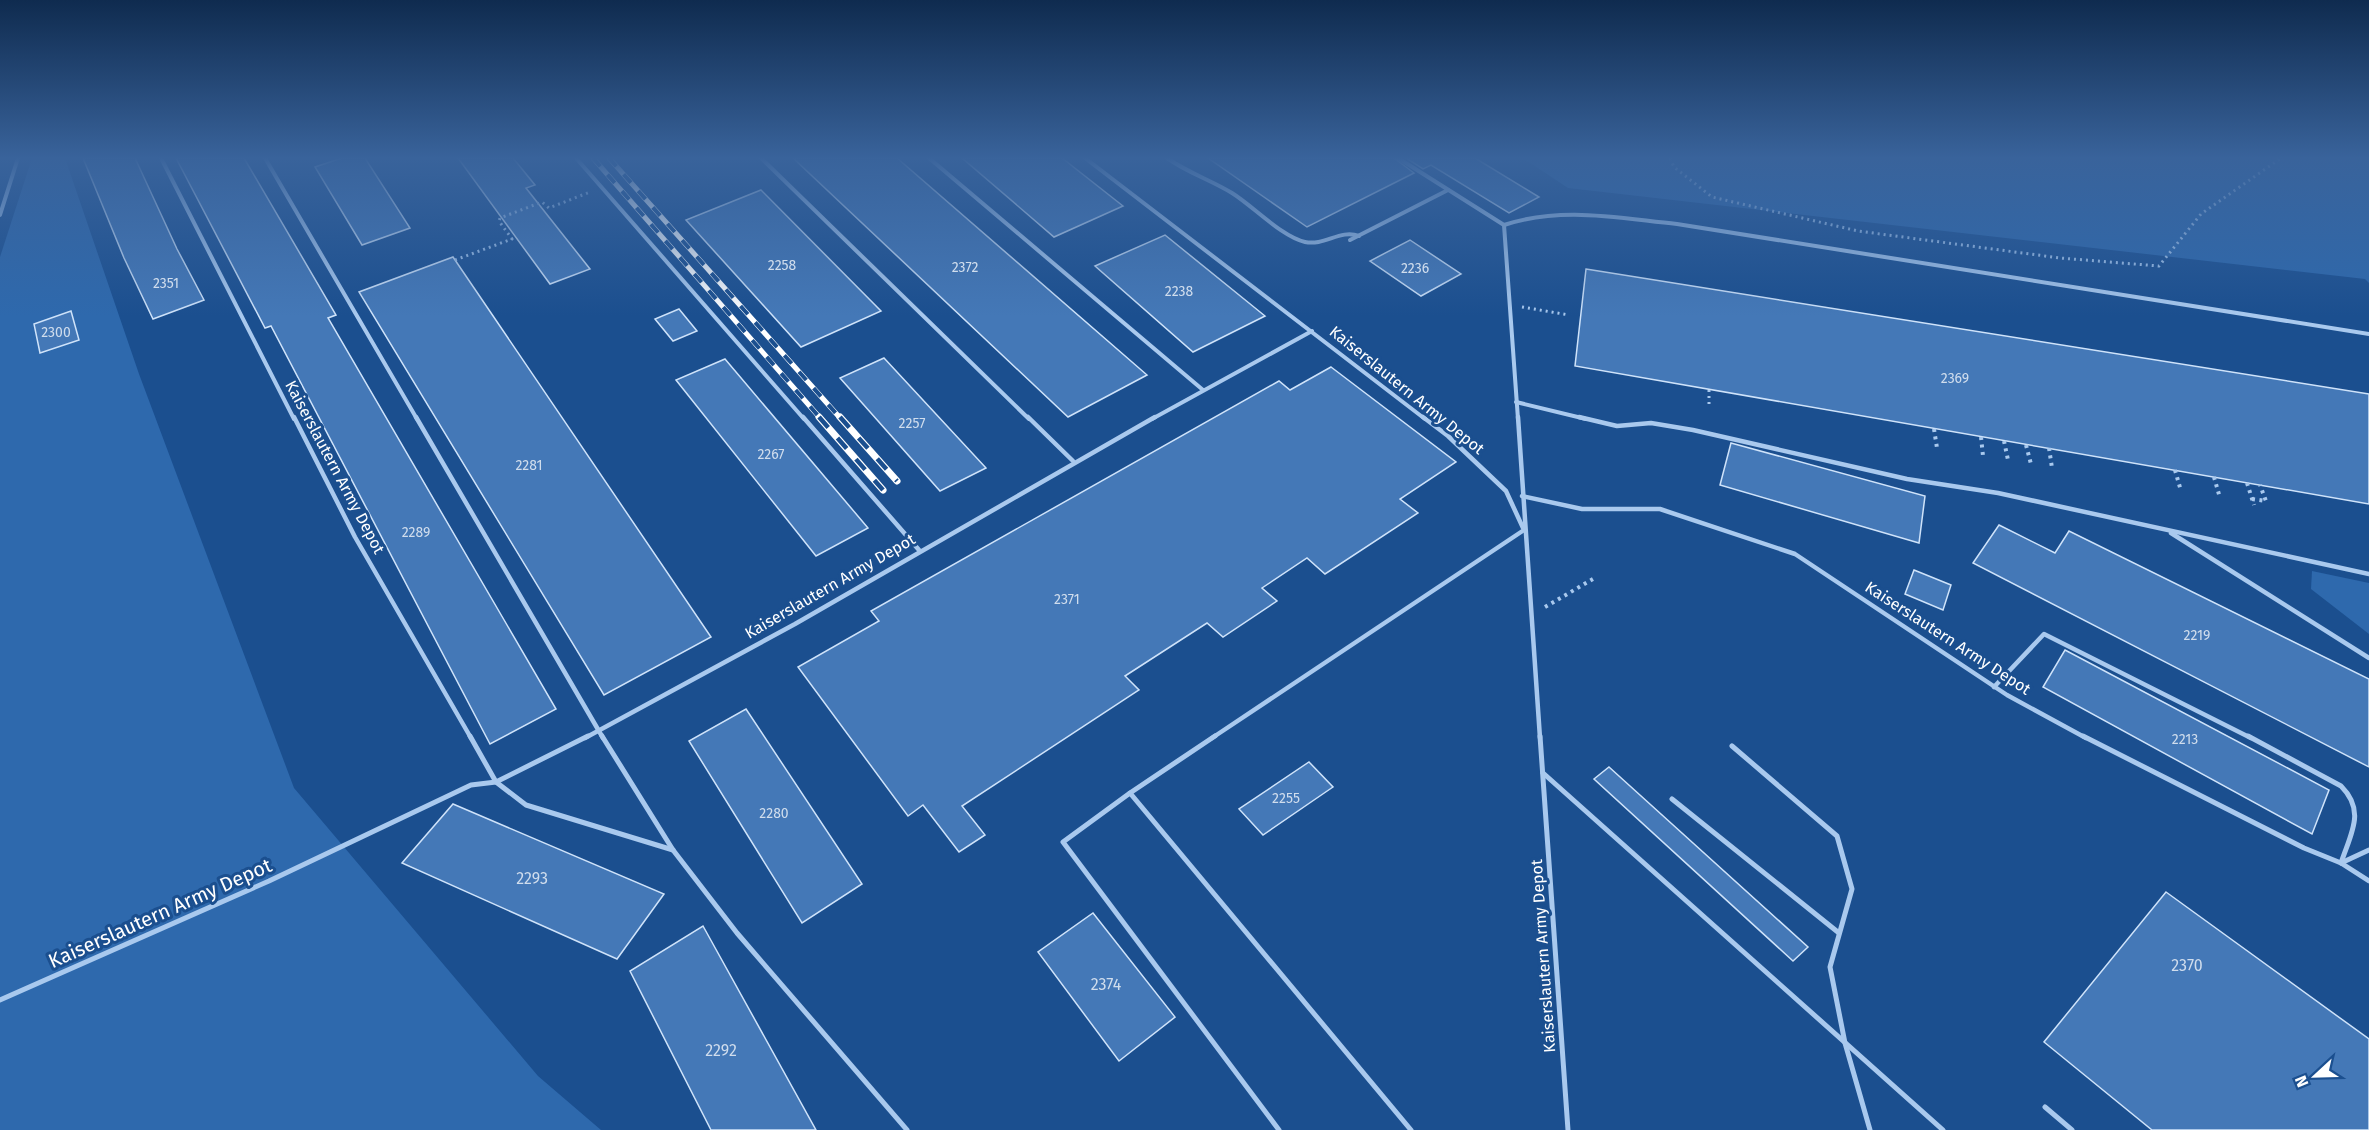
<svg xmlns="http://www.w3.org/2000/svg" width="2369" height="1130" viewBox="0 0 2369 1130" font-family="'Fira Sans',sans-serif">
<style>
.green{fill:#2e69ad}
.building{fill:#4478b7;stroke:#cfe3fa;stroke-width:1.5}
.lines{fill:none;stroke-linecap:round;stroke-linejoin:round}
.path-far1{stroke:#a9c9ee;stroke-width:3;stroke-dasharray:2 4;stroke-linecap:butt}
.path{stroke:#a9c9ee;stroke-width:4;stroke-dasharray:3 4.5;stroke-linecap:butt}
.service-far2{stroke:#a9c9ee;stroke-width:4}
.service-far1{stroke:#a9c9ee;stroke-width:4.5}
.service{stroke:#a9c9ee;stroke-width:5}
.rail-far1-casing{stroke:#fff;stroke-width:5}
.rail-casing{stroke:#fff;stroke-width:7}
.rail-far1{stroke:#1b4f8f;stroke-width:4;stroke-dasharray:11;stroke-linecap:butt}
.rail{stroke:#1b4f8f;stroke-width:4.5;stroke-dasharray:14;stroke-linecap:butt}
.labels{text-anchor:middle;dominant-baseline:central;stroke-width:6;stroke-linejoin:round;paint-order:stroke}
.number-label{font-size:14px;fill:#d0dded}
.street-label{font-size:16px;fill:#fff;stroke:#1b4f8f}
.near-number-label{font-size:16px;fill:#d0dded}
.near-street-label{font-size:20px;fill:#fff;stroke:#1b4f8f}
</style>
<rect width="100%" height="100%" fill="#1b4f8f"/>
<!-- green -->
<g class="green">
<path d="M32,158H65L139,374L294,788L538,1076L601,1130H0V257Z"/>
<path d="M1523,158H2369V283L2365,279L1568,188Z"/>
<path d="M2312,571L2369,583V634L2311,589Z"/>
</g>
<!-- building -->
<g class="building">
<path d="M83,158H135L177,249L204,300L153,319L124,258Z"/>
<path d="M176,158H244L336,315L328,318L556,709L490,744L271,326L265,328Z"/>
<path d="M342,158H365L410,228L362,245L315,167Z"/>
<path d="M458,158H513L535,185L526,188L590,269L550,284Z"/>
<path d="M793,158H897L1147,375L1068,417Z"/>
<path d="M962,158H1062L1123,206L1054,237Z"/>
<path d="M1208,158H1394L1414,173L1307,227Z"/>
<path d="M1406,158H1475L1539,197L1509,213L1431,165L1423,169Z"/>
<path d="M761,190L881,311L801,347L686,220Z"/>
<path d="M1165,235L1265,316L1193,352L1095,266Z"/>
<path d="M1410,240L1461,274L1421,296L1370,261Z"/>
<path d="M453,257L711,637L604,695L359,292Z"/>
<path d="M1586,269L2369,394V504L1575,366Z"/>
<path d="M679,309L697,331L673,341L655,319Z"/>
<path d="M71,311L79,340L40,353L34,324Z"/>
<path d="M884,358L986,468L940,491L840,378Z"/>
<path d="M725,359L868,528L816,556L676,380Z"/>
<path d="M1331,367L1456,462L1400,499L1418,513L1325,574L1307,558L1262,588L1277,601L1223,637L1207,623L1125,676L1139,690L962,806L985,835L959,852L923,805L908,816L798,667L879,621L871,611L1279,381L1290,390Z"/>
<path d="M1731,443L1925,496L1919,543L1720,485Z"/>
<path d="M1999,525L2055,553L2069,531L2369,679V767L1973,563Z"/>
<path d="M1914,570L1951,585L1943,610L1905,594Z"/>
<path d="M2065,650L2329,790L2312,834L2043,687Z"/>
<path d="M746,709L862,884L802,923L689,741Z"/>
<path d="M1309,762L1333,787L1263,835L1239,809Z"/>
<path d="M1609,767L1808,947L1793,961L1594,779Z"/>
<path d="M453,804L664,894L617,959L402,863Z"/>
<path d="M2166,892L2369,1039V1130H2152L2044,1042Z"/>
<path d="M1093,913L1175,1017L1119,1061L1038,952Z"/>
<path d="M703,926L816,1130H711L630,971Z"/>
</g>
<g class="lines">
<!-- path-far1 -->
<g class="path-far1">
<path d="M1670,158L1674,167L1712,197L1858,231L2060,258L2159,266L2201,214L2281,158"/>
<path d="M455,260L512,239L499,221L500,218L542,202L549,208L590,192"/>
<path d="M1522,307L1569,315"/>
<path d="M1709,390V408"/>
</g>
<!-- path -->
<g class="path">
<path d="M1934,429L1937,448"/>
<path d="M1981,437L1983,456"/>
<path d="M2004,441L2008,460"/>
<path d="M2026,445L2031,464"/>
<path d="M2049,448L2052,468"/>
<path d="M2175,470L2181,491"/>
<path d="M2214,477L2220,498"/>
<path d="M2247,483L2254,505"/>
<path d="M2252,499L2266,501L2260,485"/>
<path d="M1545,607L1593,579"/>
</g>
<!-- service-far2 -->
<g class="service-far2">
<path d="M161,158L294,419"/>
<path d="M265,158L417,419"/>
<path d="M576,158L804,419"/>
<path d="M761,158L1029,419"/>
<path d="M929,158L1203,390"/>
<path d="M1085,158L1425,419"/>
<path d="M1167,158C1188,173 1211,180 1232,193C1253,206 1282,237 1305,242C1325,246 1340,229 1359,236"/>
<path d="M1398,158L1504,225L1518,419"/>
<path d="M0,215L18,158"/>
<path d="M1504,225C1562,206 1617,218 1677,224L2369,334"/>
<path d="M1350,240L1448,190"/>
<path d="M1516,402L1586,419"/>
<path d="M1152,419L1312,331"/>
</g>
<!-- service-far1 -->
<g class="service-far1">
<path d="M294,417L355,537L471,738"/>
<path d="M416,417L603,738"/>
<path d="M803,417L919,550"/>
<path d="M1028,417L1073,461"/>
<path d="M1518,417L1540,738"/>
<path d="M1579,417L1617,426L1651,423L1693,430L1907,479L1998,493L2369,574"/>
<path d="M1522,496L1582,509H1660L1795,554L2007,695L2086,738"/>
<path d="M2171,533L2369,658"/>
<path d="M1994,687L2044,634L2251,738"/>
<path d="M585,738L795,624L1155,417"/>
<path d="M1212,738L1524,530L1506,491L1448,436L1423,417"/>
</g>
<!-- service -->
<g class="service">
<path d="M470,736L496,782L526,805L673,850"/>
<path d="M602,736L673,850L737,933L907,1130"/>
<path d="M1540,736L1568,1130"/>
<path d="M2083,736L2304,848L2341,863L2369,881"/>
<path d="M2248,736L2341,786C2366,811 2351,833 2341,863"/>
<path d="M1732,746L1837,836L1852,889L1830,967L1845,1043L1870,1130"/>
<path d="M1543,773L1943,1130"/>
<path d="M1130,793L1215,736"/>
<path d="M1672,799L1839,933"/>
<path d="M2341,863L2369,850"/>
<path d="M0,1000L269,881L471,785L496,782L588,736"/>
<path d="M2045,1107L2072,1130"/>
<path d="M1279,1130L1063,842L1130,793L1411,1130"/>
</g>
<defs>
<g id="rail-far1">
<path d="M593,158L821,419"/>
<path d="M609,158L841,419"/>
</g>
<g id="rail">
<path d="M819,417L883,490"/>
<path d="M840,417L897,481"/>
</g>
</defs>
<!-- rail-far1 casing -->
<use href="#rail-far1" class="rail-far1-casing"/>
<!-- rail casing -->
<use href="#rail" class="rail-casing"/>
<!-- rail-far1 -->
<use href="#rail-far1" class="rail-far1"/>
<!-- rail -->
<use href="#rail" class="rail"/>
</g>
<!-- sky -->
<linearGradient id="sky" x2="0" y2="1"><stop stop-color="#0f2b4f"/><stop offset="0.5" stop-color="#39639b"/><stop offset="1" stop-color="#39639b" stop-opacity="0"/></linearGradient>
<rect width="2369" height="316" fill="url(#sky)"/>
<g class="labels">
<!-- number labels -->
<g class="number-label">
<text x="782" y="265">2258</text>
<text x="965" y="267">2372</text>
<text x="1415" y="268">2236</text>
<text x="166" y="283">2351</text>
<text x="1179" y="291">2238</text>
<text x="56" y="332">2300</text>
<text x="1955" y="378">2369</text>
<text x="912" y="423">2257</text>
<text x="771" y="454">2267</text>
<text x="529" y="465">2281</text>
<text x="416" y="532">2289</text>
<text x="1067" y="599">2371</text>
<text x="2197" y="635">2219</text>
<text x="2185" y="739">2213</text>
<text x="1286" y="798">2255</text>
<text x="774" y="813">2280</text>
</g>
<!-- street labels -->
<g class="street-label">
<text transform="translate(1407 390) rotate(39)">Kaiserslautern Army Depot</text>
<text transform="translate(335 467) rotate(62)">Kaiserslautern Army Depot</text>
<text transform="translate(830 586) rotate(-30)">Kaiserslautern Army Depot</text>
<text transform="translate(1948 638) rotate(33)">Kaiserslautern Army Depot</text>
<text transform="translate(1543 956) rotate(-94)">Kaiserslautern Army Depot</text>
</g>
<!-- near-number labels -->
<g class="near-number-label">
<text x="532" y="878">2293</text>
<text x="2187" y="965">2370</text>
<text x="1106" y="984">2374</text>
<text x="721" y="1050">2292</text>
</g>
<!-- near-street labels -->
<g class="near-street-label">
<text transform="translate(160 913) rotate(-24)">Kaiserslautern Army Depot</text>
</g>
</g>
<!-- north arrow -->
<g transform="translate(2315 1076) rotate(248)" stroke="#1b4f8f" stroke-width="4.5" paint-order="stroke">
<path d="M0-4.5L10 22L0 15L-10 22Z" fill="#ffffff"/>
<text y="-9" font-size="16" font-weight="bold" text-anchor="middle" fill="#ffffff">N</text>
</g>
</svg>
